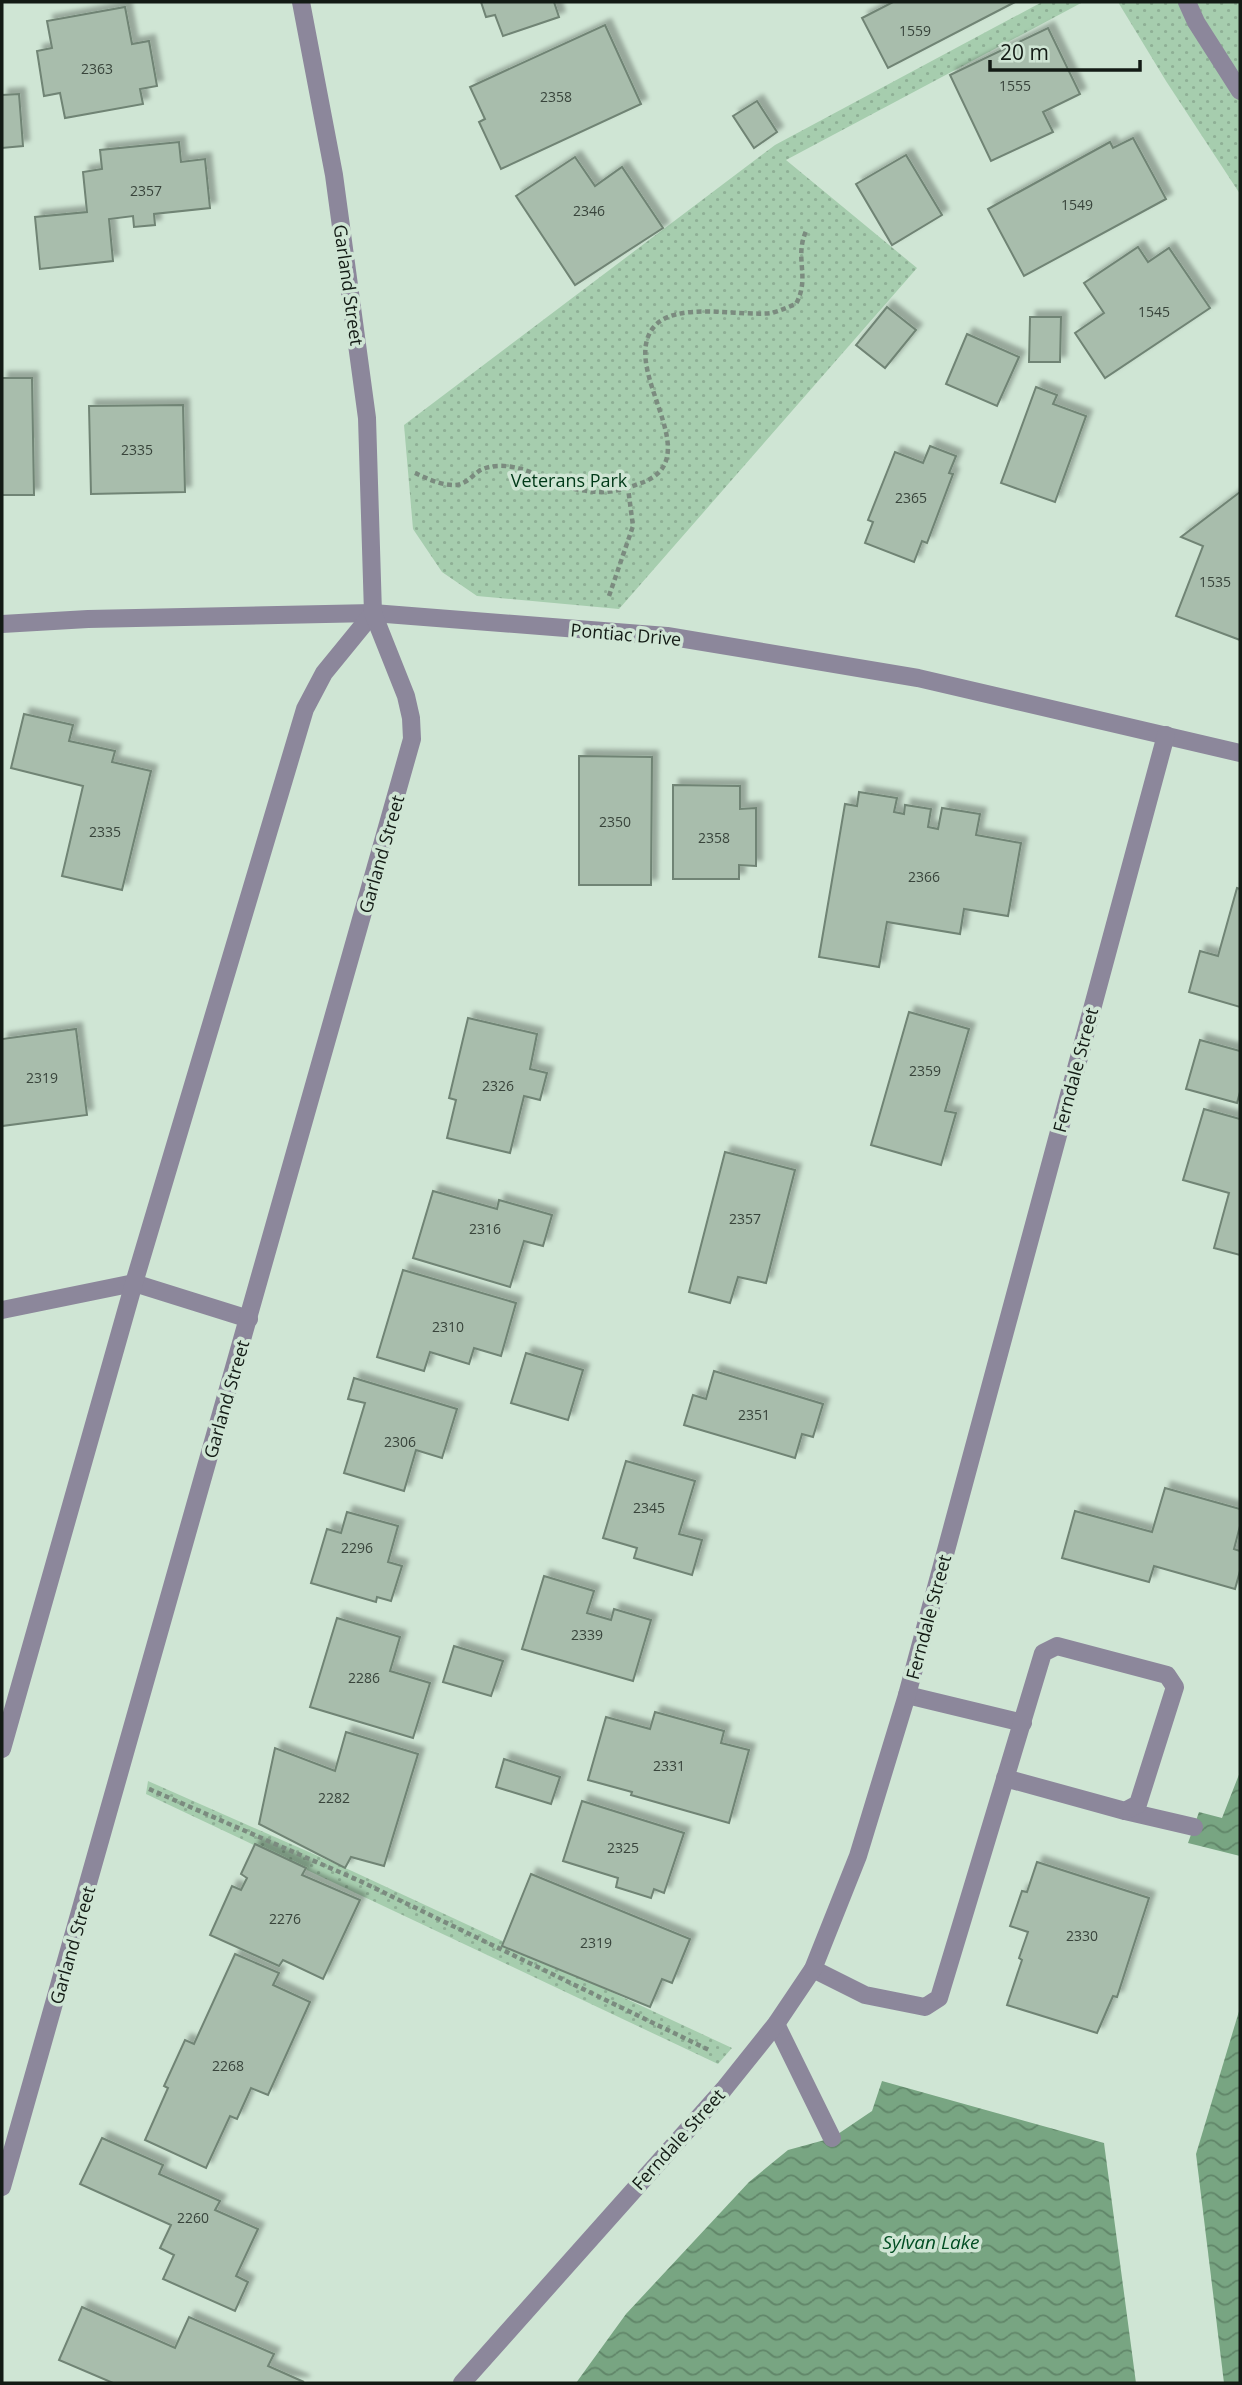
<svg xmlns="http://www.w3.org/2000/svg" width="1242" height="2385" viewBox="0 0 1242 2385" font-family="'Open Sans',sans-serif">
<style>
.park{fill:url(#park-dots)}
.water{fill:url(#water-waves)}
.building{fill:#a8bdac;stroke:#708474;stroke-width:2;filter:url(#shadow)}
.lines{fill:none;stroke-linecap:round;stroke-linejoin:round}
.path{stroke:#7b8b7f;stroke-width:4.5;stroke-dasharray:5 3.5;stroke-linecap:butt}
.minor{stroke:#8c879b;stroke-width:18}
.labels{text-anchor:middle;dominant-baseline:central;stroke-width:7;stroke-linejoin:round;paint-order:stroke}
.number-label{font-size:14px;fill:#38443b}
.street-label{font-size:18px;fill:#131b15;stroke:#cfe5d4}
.park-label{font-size:18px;fill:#003918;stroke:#cfe5d4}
.water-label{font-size:19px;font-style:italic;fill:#004d22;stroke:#cfe5d4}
</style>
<defs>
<pattern id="park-dots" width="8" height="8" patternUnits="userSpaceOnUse" patternTransform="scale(1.75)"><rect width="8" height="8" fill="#a6cdae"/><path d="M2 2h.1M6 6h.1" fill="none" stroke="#8eaf95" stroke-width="1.8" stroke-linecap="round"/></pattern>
<pattern id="water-waves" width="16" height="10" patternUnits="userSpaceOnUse" patternTransform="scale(1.75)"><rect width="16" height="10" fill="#78a582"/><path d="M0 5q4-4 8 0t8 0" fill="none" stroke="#618669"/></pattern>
<filter id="shadow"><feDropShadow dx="6" dy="-6" stdDeviation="2" flood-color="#0004"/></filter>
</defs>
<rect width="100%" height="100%" fill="#cfe5d4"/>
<!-- park -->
<g class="park">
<path d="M1042,2H1083L786,160L917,268L619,609L477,596L442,572L413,529L404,425L775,145Z"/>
<path d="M1118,2H1240V194L1166,81Z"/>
<path d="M148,1781L352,1871L732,2048L718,2064L146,1794Z"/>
</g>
<!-- water -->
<g class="water">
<path d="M1240,1772V1856L1188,1843L1199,1812L1222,1818Z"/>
<path d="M1240,2008V2383H1224L1196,2154Z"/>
<path d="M882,2081L1104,2143L1136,2383H576L626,2314L749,2182L788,2150L832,2138L872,2111Z"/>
</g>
<!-- building -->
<g class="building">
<path d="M481,2H554L559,17L503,36L495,15L486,17Z"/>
<path d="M893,2H1015L888,68L862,18Z"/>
<path d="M125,7L132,44L149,41L157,86L140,89L143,104L65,118L60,93L44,96L37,51L52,48L47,21Z"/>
<path d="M605,25L641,104L501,169L479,122L485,119L470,87Z"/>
<path d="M1048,28L1080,94L1043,112L1053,132L991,161L950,75Z"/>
<path d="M19,94L23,146L2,148V95Z"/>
<path d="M757,101L777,132L754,148L733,116Z"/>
<path d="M1133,138L1166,199L1024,276L988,209L1110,142L1113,148Z"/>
<path d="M179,142L181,162L205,159L210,208L154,214L155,225L134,227L133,216L109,219L113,261L40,269L35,217L87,212L83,172L102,169L100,150Z"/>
<path d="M906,155L942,215L892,245L856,184Z"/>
<path d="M575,157L595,186L622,167L663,228L575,285L516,196Z"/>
<path d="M1138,247L1148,262L1169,248L1210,308L1105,378L1075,333L1104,313L1084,283Z"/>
<path d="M887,307L916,330L885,368L856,345Z"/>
<path d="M1030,317H1061L1060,362H1029Z"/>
<path d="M967,334L1019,357L997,406L946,384Z"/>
<path d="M2,378H32L34,495H2Z"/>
<path d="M1036,387L1057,395L1053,404L1086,416L1055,502L1001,483Z"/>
<path d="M183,405L185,492L91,494L89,406Z"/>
<path d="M930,446L956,456L949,473L953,474L927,543L922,541L914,562L865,543L873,522L868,520L895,452L923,463Z"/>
<path d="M1240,492V640L1176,616L1203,546L1181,537Z"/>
<path d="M24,714L73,725L69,741L115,751L112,762L151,771L122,890L62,876L83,786L11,768Z"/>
<path d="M579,756L652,757L651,885H579Z"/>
<path d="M673,785L740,786V809L756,808V866L739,865V879H673Z"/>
<path d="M859,792L897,798L894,812L904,814L905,805L931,809L928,827L938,829L942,808L980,814L976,835L1021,843L1008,916L964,909L960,934L887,922L879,967L819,957L845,804L857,806Z"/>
<path d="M1237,888L1240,889V1007L1189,992L1200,951L1218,956Z"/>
<path d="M909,1012L969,1029L945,1111L956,1113L941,1165L871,1145Z"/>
<path d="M468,1018L537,1034L530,1069L547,1073L540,1100L524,1096L510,1153L447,1138L456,1100L449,1098Z"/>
<path d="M76,1029L87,1115L2,1126V1039Z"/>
<path d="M1200,1040L1240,1051V1092L1237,1103L1186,1089Z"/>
<path d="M1204,1109L1240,1119V1255L1214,1248L1229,1193L1183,1180Z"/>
<path d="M725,1152L795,1170L766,1283L738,1277L730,1303L689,1292Z"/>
<path d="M433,1191L497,1209L499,1200L552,1215L543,1246L524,1241L510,1287L413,1258Z"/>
<path d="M403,1270L516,1303L501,1356L474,1348L469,1364L430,1352L424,1371L377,1357Z"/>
<path d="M526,1353L583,1370L568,1420L511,1403Z"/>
<path d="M714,1371L823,1404L813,1437L802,1434L795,1458L684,1425L693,1395L706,1399Z"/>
<path d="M354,1378L457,1409L442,1458L416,1450L404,1491L344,1473L365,1403L348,1399Z"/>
<path d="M626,1461L695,1481L679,1534L702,1540L692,1575L634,1558L637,1548L603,1538Z"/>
<path d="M1165,1488L1240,1509V1526L1234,1549L1240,1551V1571L1235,1589L1154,1566L1149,1582L1062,1558L1075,1511L1152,1532Z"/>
<path d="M347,1512L398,1526L388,1562L402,1566L391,1601L377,1597L376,1602L311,1583L327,1529L341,1533Z"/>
<path d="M544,1576L594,1591L587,1613L611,1620L614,1609L651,1620L633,1681L522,1649Z"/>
<path d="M337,1618L400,1637L390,1671L430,1683L413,1738L310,1707Z"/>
<path d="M454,1646L503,1661L491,1696L443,1682Z"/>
<path d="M655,1712L724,1731L721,1743L749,1750L729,1823L631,1795L632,1792L588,1780L606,1717L650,1729Z"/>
<path d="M346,1732L418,1754L384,1866L351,1857L345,1868L259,1824L275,1748L335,1771Z"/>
<path d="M504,1759L560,1777L551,1804L496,1787Z"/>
<path d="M582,1801L684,1833L664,1893L654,1889L651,1898L616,1887L618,1878L563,1861Z"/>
<path d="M255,1844L306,1868L302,1875L360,1900L323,1979L283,1960L279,1966L210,1935L232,1886L241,1890L247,1878L241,1874Z"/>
<path d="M1037,1862L1149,1898L1117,1997L1113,1996L1097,2033L1007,2005L1022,1960L1019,1958L1028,1932L1010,1926L1022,1891L1027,1892Z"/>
<path d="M531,1874L690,1939L672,1983L662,1979L650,2007L502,1946Z"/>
<path d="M235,1954L279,1973L273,1985L310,2002L268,2095L251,2088L237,2119L230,2116L206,2168L145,2140L168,2088L164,2086L185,2040L194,2044Z"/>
<path d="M102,2138L163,2165L159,2174L220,2201L215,2210L258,2229L236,2276L248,2282L235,2311L163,2279L174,2255L160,2248L171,2225L80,2184Z"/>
<path d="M82,2307L175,2348L189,2317L274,2354L268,2366L304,2382L113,2383L59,2360Z"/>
</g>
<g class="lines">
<!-- path -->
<g class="path">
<path d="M415,473C428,479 443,486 456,485C466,484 472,476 479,471C491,464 508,465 521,469C534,472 546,481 560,485C571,489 585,491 597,492C611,493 625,489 638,484C713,461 619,372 653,328C674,300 741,317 771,313C780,311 788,307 796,304C811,276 793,258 807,229"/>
<path d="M609,596L633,526L628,488"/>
<path d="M149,1789L360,1881L709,2050"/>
</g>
<!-- minor -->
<g class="minor">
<path d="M1187,2L1196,22L1240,91"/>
<path d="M2,624L88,619L373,613L667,636L918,678L1240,753"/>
<path d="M2,1310L134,1283L249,1319"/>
<path d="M907,1695L1023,1723"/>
<path d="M2,1749L134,1283L305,709L324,673L373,613"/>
<path d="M1125,1811L1194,1827"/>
<path d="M813,1969L865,1995L925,2007L939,1998C974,1883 1009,1768 1043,1653L1057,1646L1167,1675L1175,1687L1138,1804L1125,1811L1005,1778"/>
<path d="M776,2024L832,2138"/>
<path d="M2,2187L412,739L411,718L406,696L373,613L367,418L334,175L301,2"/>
<path d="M462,2383L724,2089L776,2024L813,1969L858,1856L907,1695L1166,735"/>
</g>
</g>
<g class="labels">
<!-- number labels -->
<g class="number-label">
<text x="915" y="30">1559</text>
<text x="97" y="68">2363</text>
<text x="1015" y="85">1555</text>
<text x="556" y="96">2358</text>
<text x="146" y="190">2357</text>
<text x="1077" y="204">1549</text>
<text x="589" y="210">2346</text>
<text x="1154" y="311">1545</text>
<text x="137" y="449">2335</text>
<text x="911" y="497">2365</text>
<text x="1215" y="581">1535</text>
<text x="615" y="821">2350</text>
<text x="105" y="831">2335</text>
<text x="714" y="837">2358</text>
<text x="924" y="876">2366</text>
<text x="925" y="1070">2359</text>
<text x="42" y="1077">2319</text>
<text x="498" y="1085">2326</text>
<text x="745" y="1218">2357</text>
<text x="485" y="1228">2316</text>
<text x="448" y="1326">2310</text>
<text x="754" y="1414">2351</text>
<text x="400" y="1441">2306</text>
<text x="649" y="1507">2345</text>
<text x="357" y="1547">2296</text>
<text x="587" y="1634">2339</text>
<text x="364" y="1677">2286</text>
<text x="669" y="1765">2331</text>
<text x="334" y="1797">2282</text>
<text x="623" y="1847">2325</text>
<text x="285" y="1918">2276</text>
<text x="1082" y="1935">2330</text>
<text x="596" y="1942">2319</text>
<text x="228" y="2065">2268</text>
<text x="193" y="2217">2260</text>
</g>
<!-- street labels -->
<g class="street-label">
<text transform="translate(349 285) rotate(82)">Garland Street</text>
<text transform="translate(626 634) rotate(5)">Pontiac Drive</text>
<text transform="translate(381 854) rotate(-74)">Garland Street</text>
<text transform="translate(1075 1070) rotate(-75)">Ferndale Street</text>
<text transform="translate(226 1399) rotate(-74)">Garland Street</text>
<text transform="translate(928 1617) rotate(-75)">Ferndale Street</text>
<text transform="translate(72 1945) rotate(-74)">Garland Street</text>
<text transform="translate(678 2139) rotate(-48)">Ferndale Street</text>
</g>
<!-- park labels -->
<g class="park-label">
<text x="569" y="480">Veterans Park</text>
</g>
<!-- water labels -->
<g class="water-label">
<text x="931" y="2242">Sylvan Lake</text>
</g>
</g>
<!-- border -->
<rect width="1242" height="2385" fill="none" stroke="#131b15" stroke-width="7"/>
<!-- scale -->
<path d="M990 60v10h150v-10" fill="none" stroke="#131b15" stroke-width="3.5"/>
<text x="1000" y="60" font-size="21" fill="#131b15" stroke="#cfe5d4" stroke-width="5" paint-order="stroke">20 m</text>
</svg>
